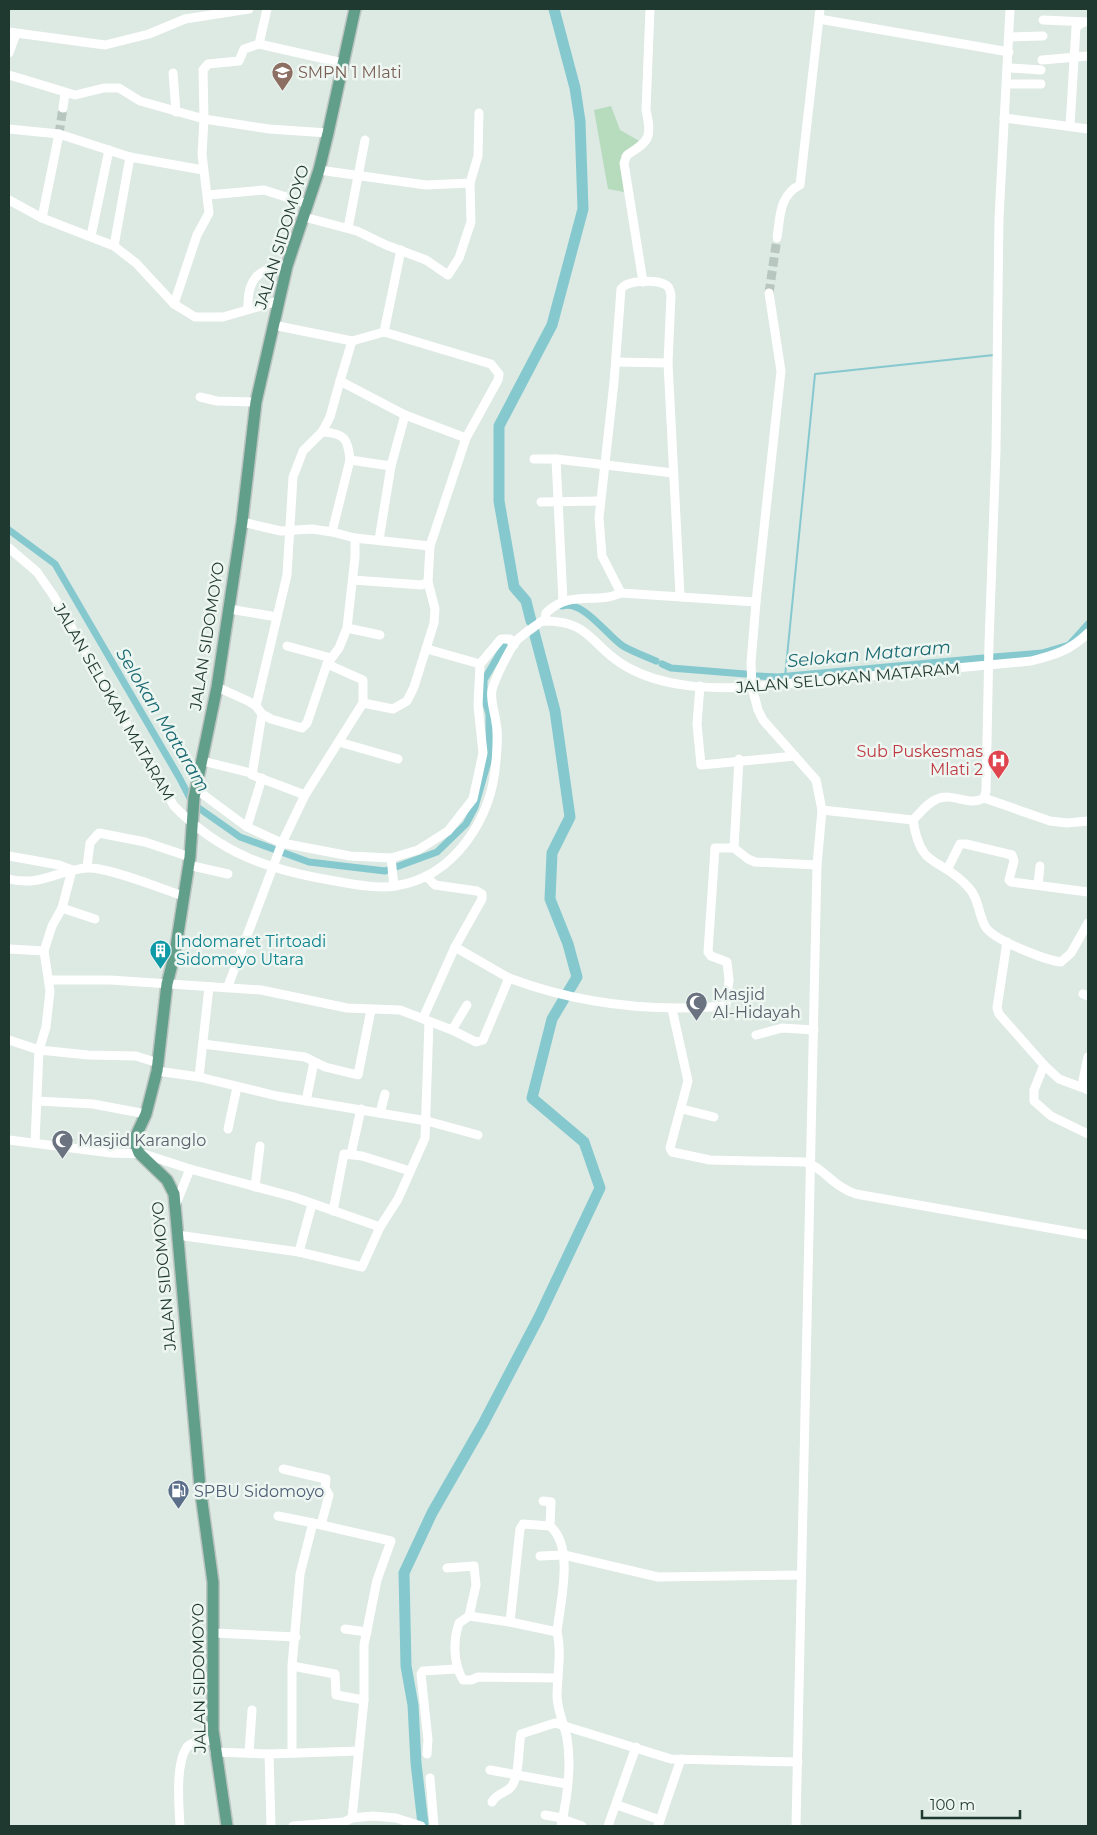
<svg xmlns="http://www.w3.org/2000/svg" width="1097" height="1835" viewBox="0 0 1097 1835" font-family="Montserrat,sans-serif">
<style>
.green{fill:#b6dbbd}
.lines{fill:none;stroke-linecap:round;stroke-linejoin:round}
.stream{stroke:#85c9cf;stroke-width:2}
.canal{stroke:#85c9cf;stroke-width:7}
.river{stroke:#85c9cf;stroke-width:11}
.minor-tunnel{stroke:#b7c6bf;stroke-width:9;stroke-dasharray:9 4.5;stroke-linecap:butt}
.major-casing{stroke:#bcc4c1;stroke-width:14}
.minor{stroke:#fff;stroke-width:9}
.major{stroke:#629f8b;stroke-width:11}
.labels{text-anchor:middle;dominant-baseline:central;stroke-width:5;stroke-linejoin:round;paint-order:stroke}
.education-label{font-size:16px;fill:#785e54;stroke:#eef6f1;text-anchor:start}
.street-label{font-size:16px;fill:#1f3930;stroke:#eef6f1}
.health-label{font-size:16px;fill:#be3a42;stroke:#eef6f1;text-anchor:end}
.culture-label{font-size:16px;fill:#0d838f;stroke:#eef6f1;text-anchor:start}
.worship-label{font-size:16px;fill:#5b616d;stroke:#eef6f1;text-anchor:start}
.service-label{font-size:16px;fill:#4e5e75;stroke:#eef6f1;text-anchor:start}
.water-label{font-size:18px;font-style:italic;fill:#1a6a73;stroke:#eef6f1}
</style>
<rect width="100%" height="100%" fill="#dde9e3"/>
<!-- green -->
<path class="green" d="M611,106L620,130L641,142L621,155L624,192L608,189L594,110Z"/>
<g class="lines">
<!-- stream -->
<path class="stream" d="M785,677L815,374L994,355"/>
<!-- canal -->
<g class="canal">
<path d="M9,530L55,564L179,777L193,804L240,837L309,862L385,871L437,852L466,824L475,807L489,758V714L484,697V680L504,646"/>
<path d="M562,606C584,600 607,636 623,646C633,652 645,656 656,661"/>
<path d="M994,657L1042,653L1069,645L1088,624"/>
<path d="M662,664L671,668L745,674"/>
<path d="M757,676L778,677L983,658"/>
</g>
<!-- river -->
<g class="river">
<path d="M531,621L526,601L514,587L499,501V426L552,325L583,209L580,121L575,88L554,9"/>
<path d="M423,1824L416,1763L413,1705L406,1666L404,1573L432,1513L483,1424L539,1317L600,1188L584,1142L532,1098L552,1019L577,977L568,944L550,899L552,853L570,817L555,711L533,628"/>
</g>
<!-- minor-tunnel -->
<g class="minor-tunnel">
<path d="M59,134L63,108"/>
<path d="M769,293L777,238"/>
</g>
<defs>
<path id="major" d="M227,1826L213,1730V1582L200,1487L174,1194L167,1180L139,1153L134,1140L146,1114L157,1071L167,984L175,953L190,857L194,798L217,687L242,522L256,402L287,266L319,170L328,133L355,9"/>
</defs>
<!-- major casing -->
<use href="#major" class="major-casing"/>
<!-- minor -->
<g class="minor">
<path d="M819,19L1009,52"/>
<path d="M1043,20L1088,22"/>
<path d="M9,32L105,45L149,34L185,19L249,9"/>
<path d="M1009,37L1043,36"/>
<path d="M259,44L267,9"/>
<path d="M9,53L16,34"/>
<path d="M1042,60L1088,56"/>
<path d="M1011,68L1041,70"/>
<path d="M173,73L176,112"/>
<path d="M9,75L75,95L104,88H119L140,101L204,119L202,154L209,213L197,235L174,304"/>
<path d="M1011,84H1041"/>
<path d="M63,108L65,93"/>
<path d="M1004,118L1088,129"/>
<path d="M1070,126L1076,27L1082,23"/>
<path d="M9,129L59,134"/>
<path d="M328,133L269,129L204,119L203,70L208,64L239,61L244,49L259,44L343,63"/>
<path d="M319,170L426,185L470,183"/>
<path d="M208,195L264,190L308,204"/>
<path d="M9,200L42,218L114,246L136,263L174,304L195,317H223L278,301"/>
<path d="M304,217L357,231L386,245L426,260L448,275L459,258L471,222L470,183L478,156L479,113"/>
<path d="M42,218L59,134L130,157"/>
<path d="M348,228L365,140"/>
<path d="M91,236L109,150"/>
<path d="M777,238C780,218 779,195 800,185L820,9"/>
<path d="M114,246L130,157L203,170"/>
<path d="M643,282L624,163L627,155C650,141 652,137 646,110L650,9"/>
<path d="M769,293L781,371L756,602L751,663L752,687L758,710L763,720L816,780L822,810L817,865L796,1826"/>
<path d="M248,308C247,279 258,268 287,266"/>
<path d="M273,325L352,341L384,332"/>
<path d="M352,341L340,381L405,415L466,438"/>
<path d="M616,362L668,363"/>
<path d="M200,397L217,401L256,402"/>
<path d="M322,432C345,433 348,439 350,460"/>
<path d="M534,459H556"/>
<path d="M541,502L600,501"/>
<path d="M332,532L350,460L391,466L405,415"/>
<path d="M355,538L430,546"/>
<path d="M379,540L391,466"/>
<path d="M9,548L37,572L53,595L174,806C221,854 269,870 335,881C352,884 377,889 395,886C455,877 492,818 496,761C497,749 499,735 496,723C495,712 490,701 492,690C495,679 510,647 518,639C525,633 534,627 542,621C593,620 590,647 627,667C664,688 711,689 752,687L1031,661C1055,655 1071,650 1088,633"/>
<path d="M353,580L422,585L428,582"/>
<path d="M621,593L602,556L599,518L614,382L621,289C627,280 656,279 666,285C670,287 670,291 671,295L668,363L680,595"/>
<path d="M563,601L556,459L673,473"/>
<path d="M229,609L277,617"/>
<path d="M545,621L546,613C571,589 595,605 621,593L756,602"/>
<path d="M347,628L380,635"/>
<path d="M287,646L331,658"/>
<path d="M427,649L480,664"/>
<path d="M700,686L697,724L701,765L795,756"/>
<path d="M217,687L248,701L256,706L262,714L271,719L302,728L307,723L327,664L339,648L347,628L355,557V538L332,532L312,529L281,531L242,522"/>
<path d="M363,703L393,709L407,701L414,687L434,623L435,609L428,582L430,546L466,438L498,380L499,374L491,364L384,332L401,250"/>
<path d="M256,706L287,575L293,477L303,451L322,432L330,417L340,381"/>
<path d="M262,714L252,775L305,795"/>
<path d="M339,742L398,759"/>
<path d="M202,761L251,773"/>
<path d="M197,790L247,827L282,843L350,856L391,858L418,850L448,831L473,799L483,753L478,706L480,664L501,639H510L514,645"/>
<path d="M984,798L986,791L989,643L996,450L999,218L1010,9"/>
<path d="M822,810L913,820C921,872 940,855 969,888C979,899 978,913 985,926C992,940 1046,960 1061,962L1071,953L1088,923"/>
<path d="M913,820C920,813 927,803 937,799C953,792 969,807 984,798L1050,821L1067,823L1088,821"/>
<path d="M247,827L262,778"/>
<path d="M734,848L739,759"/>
<path d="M9,856L59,865L72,870L62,908L95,919"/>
<path d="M391,858L394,886"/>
<path d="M188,865L228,874"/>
<path d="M87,867L90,843L99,833L145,842L190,857"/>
<path d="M948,868L960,844H966L1012,855L1014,861L1009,880L1011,882L1088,892"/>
<path d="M9,879C41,887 57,870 87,868C106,866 163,889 183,896"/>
<path d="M1038,885L1040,866"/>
<path d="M1007,942L997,1008L999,1014L1044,1065L1059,1079L1086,1089"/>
<path d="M455,947L509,978"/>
<path d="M9,949L44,951"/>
<path d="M50,980H110L261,990L347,1008L400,1010L452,1030L476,1042L483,1040L509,978C578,1004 653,1012 726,1006L729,980L727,962L711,956L708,952L715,848H734L748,859L755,862L817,865"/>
<path d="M228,986L282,843L305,795L363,703V680L327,664"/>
<path d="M1083,994L1088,996"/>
<path d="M672,1009L688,1081L670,1148L672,1152L710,1160L805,1162C823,1167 833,1187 856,1194L1088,1235"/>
<path d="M423,1018L455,947L482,899V894L477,891L435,885L426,876"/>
<path d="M452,1030L467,1005"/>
<path d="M756,1035L782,1028L814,1030"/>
<path d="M9,1040L39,1050L46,1027L50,991L44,951L52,926L62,908"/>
<path d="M203,1044L305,1057L325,1067L358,1075L371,1010"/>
<path d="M1088,1057L1083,1080L1088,1090"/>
<path d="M1044,1065L1034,1090V1101L1051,1116L1088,1134"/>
<path d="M157,1071L199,1077L277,1096L427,1121L478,1135"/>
<path d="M199,1077L209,987"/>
<path d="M37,1101L93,1104L146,1114"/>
<path d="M306,1101L314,1062"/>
<path d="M682,1109L714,1117"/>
<path d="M380,1113L385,1094"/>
<path d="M228,1129L237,1087"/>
<path d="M9,1140L111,1153L144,1154L190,1169L294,1197L380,1227"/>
<path d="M35,1142L39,1050L88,1055L136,1056L158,1063"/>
<path d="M351,1154L361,1109"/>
<path d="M255,1187L260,1146"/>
<path d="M176,1204L190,1169"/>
<path d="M333,1211L344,1154L362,1156L410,1171"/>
<path d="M177,1235L299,1252L362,1267L380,1227L398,1199L425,1138L429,1022"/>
<path d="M299,1252L312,1204"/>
<path d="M283,1469L326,1479L325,1488L329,1495L321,1525"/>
<path d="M543,1501L551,1502L550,1526"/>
<path d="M278,1516L313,1523"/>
<path d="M540,1556L564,1555L658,1577L801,1575"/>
<path d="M447,1568L474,1566L476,1585L469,1616L510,1622"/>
<path d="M469,1616L459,1623C453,1641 453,1663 463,1680H471L478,1677L558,1678"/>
<path d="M345,1629L367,1632"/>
<path d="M557,1632L510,1622L520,1529L523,1524L550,1526C575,1547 560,1603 557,1632C562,1653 557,1676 557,1697C558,1712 564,1724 567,1738C572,1766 567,1799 561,1826"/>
<path d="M214,1633L296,1637"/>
<path d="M292,1666L335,1674L336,1695L364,1700"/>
<path d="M215,1752L269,1754L358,1751"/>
<path d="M249,1753L252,1710"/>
<path d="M292,1753V1666L300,1574L313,1523L391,1541L377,1580L364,1645V1700L352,1818"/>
<path d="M269,1754L271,1826"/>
<path d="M427,1754L428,1740L421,1674L423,1671L456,1669"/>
<path d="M490,1770L567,1784"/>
<path d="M430,1778L434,1826"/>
<path d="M492,1802C497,1793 504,1794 510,1788C520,1779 518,1747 521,1734L555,1723L671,1759L798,1762"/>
<path d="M617,1805L660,1820"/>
<path d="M545,1815L562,1818"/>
<path d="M562,1819L582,1826"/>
<path d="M180,1826C179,1806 175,1764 187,1747C192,1741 206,1741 214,1740"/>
<path d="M293,1826L344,1822L352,1818L373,1816L396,1818L421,1826"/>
<path d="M608,1826L636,1747"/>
<path d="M658,1826L681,1759"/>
</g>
<!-- major -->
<use href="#major" class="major"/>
</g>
<!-- icons -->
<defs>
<symbol id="school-pin" viewBox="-11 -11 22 30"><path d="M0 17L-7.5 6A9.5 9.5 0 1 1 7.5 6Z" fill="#8d6e63" stroke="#eef6f1"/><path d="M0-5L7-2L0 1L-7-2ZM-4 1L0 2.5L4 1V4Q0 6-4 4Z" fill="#fff"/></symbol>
<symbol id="hospital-pin" viewBox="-11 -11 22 30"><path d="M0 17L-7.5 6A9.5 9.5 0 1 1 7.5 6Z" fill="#e0444e" stroke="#eef6f1"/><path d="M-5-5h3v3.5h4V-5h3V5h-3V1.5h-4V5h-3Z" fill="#fff"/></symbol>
<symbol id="building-pin" viewBox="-11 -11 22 30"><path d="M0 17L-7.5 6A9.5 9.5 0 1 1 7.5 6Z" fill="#0f9aa8" stroke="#eef6f1"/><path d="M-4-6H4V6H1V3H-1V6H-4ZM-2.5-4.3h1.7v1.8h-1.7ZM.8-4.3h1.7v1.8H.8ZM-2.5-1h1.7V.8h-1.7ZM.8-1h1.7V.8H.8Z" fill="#fff"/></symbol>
<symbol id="mosque-pin" viewBox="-11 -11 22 30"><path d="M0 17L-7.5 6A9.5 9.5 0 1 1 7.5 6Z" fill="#6b7280" stroke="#eef6f1"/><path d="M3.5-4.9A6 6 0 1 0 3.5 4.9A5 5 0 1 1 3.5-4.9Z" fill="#fff"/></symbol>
<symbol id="fuel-pin" viewBox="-11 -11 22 30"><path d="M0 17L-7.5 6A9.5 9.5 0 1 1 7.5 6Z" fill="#5c6f8a" stroke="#eef6f1"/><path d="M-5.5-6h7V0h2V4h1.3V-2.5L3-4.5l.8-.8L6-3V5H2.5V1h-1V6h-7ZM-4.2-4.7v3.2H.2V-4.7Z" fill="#fff"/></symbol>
</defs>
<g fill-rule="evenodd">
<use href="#school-pin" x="270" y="60" width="25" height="34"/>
<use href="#hospital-pin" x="986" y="748" width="25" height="34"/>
<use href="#building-pin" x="148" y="938" width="25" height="34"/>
<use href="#mosque-pin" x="684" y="990" width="25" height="34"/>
<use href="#mosque-pin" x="50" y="1128" width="25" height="34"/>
<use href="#fuel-pin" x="166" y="1478" width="25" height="34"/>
</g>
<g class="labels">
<!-- education labels -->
<g class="education-label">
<text x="298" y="72">SMPN 1 Mlati</text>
</g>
<!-- street labels -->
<g class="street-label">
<text transform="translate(282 237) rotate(-73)">JALAN SIDOMOYO</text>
<text transform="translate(207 636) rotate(-81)">JALAN SIDOMOYO</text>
<text transform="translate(848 678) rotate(-5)">JALAN SELOKAN MATARAM</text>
<text transform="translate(114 702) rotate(60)">JALAN SELOKAN MATARAM</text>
<text transform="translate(164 1276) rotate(-95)">JALAN SIDOMOYO</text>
<text transform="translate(199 1678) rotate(-91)">JALAN SIDOMOYO</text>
</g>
<!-- health labels -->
<g class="health-label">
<text x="983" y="751">Sub Puskesmas<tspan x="983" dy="18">Mlati 2</tspan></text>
</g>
<!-- culture labels -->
<g class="culture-label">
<text x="176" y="941">Indomaret Tirtoadi<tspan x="176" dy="18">Sidomoyo Utara</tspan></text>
</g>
<!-- worship labels -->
<g class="worship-label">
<text x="713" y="994">Masjid<tspan x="713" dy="18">Al-Hidayah</tspan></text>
<text x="78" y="1140">Masjid Karanglo</text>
</g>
<!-- service labels -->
<g class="service-label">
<text x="194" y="1491">SPBU Sidomoyo</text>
</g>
<!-- water labels -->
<g class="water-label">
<text transform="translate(869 654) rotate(-5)">Selokan Mataram</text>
<text transform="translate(163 720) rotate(59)">Selokan Mataram</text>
</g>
</g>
<!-- border -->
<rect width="1097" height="1835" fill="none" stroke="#1f3930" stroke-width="20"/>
<!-- scale -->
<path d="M922 1810v8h98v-8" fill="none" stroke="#1f3930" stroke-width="2.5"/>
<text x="930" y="1810" font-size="15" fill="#1f3930" stroke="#eef6f1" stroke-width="4" paint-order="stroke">100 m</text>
</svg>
